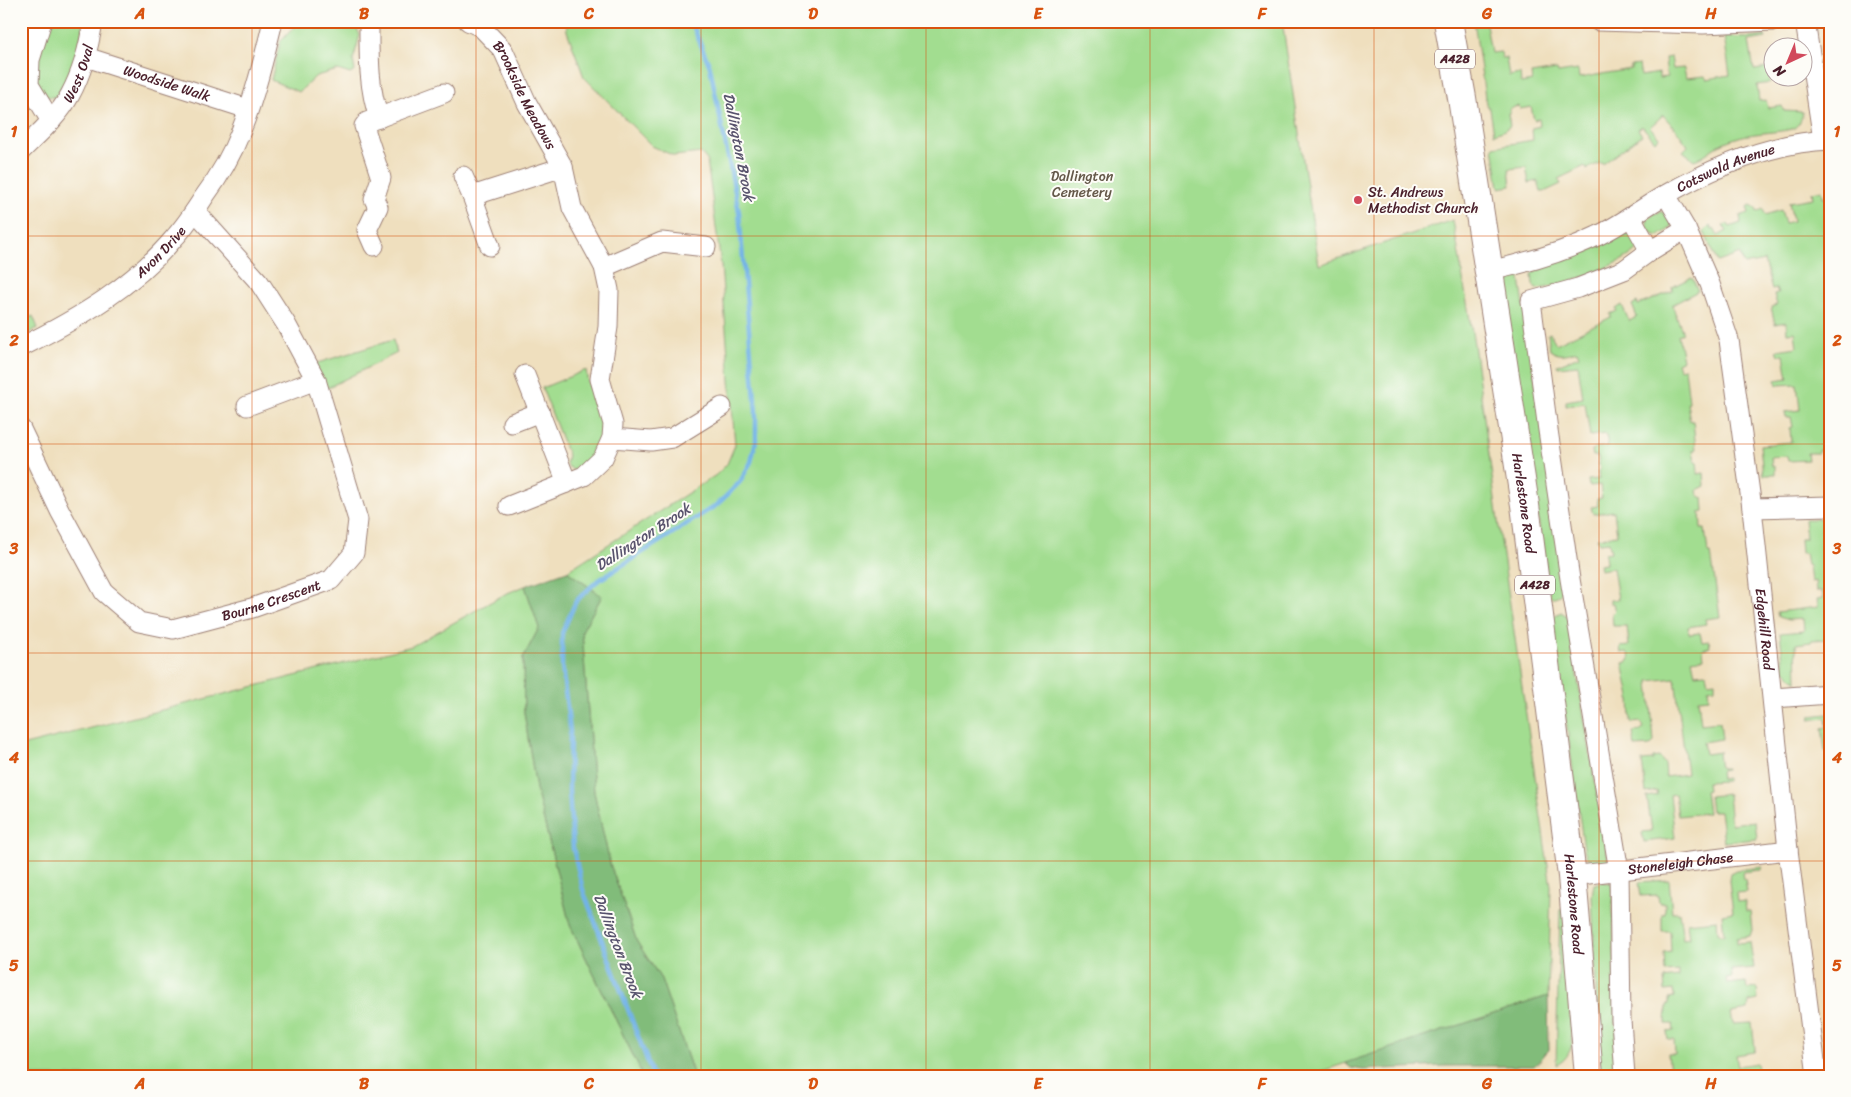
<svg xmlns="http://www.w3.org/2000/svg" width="1851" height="1097" viewBox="0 0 1851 1097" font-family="Sriracha,sans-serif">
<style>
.green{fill:#a2dd90;stroke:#767e5e}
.forest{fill:#81bc7a;stroke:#666e52}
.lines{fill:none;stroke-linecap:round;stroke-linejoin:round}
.stream{stroke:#72b3e7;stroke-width:4.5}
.street-casing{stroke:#9c7f74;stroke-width:21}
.primary-casing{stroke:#9c7f74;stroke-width:30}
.street{stroke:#fff;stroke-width:19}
.primary{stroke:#fff;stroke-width:28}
.grid{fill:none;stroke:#d8530f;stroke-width:1;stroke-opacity:0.55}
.poi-dot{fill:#d1495b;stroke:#fdfcf7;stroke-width:2}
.labels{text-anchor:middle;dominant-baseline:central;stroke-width:4;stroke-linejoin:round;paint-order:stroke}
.shield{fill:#fdfcf7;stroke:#806168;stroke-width:1}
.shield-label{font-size:12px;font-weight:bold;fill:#4a1f2b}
.street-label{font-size:14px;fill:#4a1f2b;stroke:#fdfcf7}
.park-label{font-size:14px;fill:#645849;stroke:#fdfcf7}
.poi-label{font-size:14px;fill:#4a1f2b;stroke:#fdfcf7;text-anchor:start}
.water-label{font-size:15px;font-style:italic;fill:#58536d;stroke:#fdfcf7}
.neatline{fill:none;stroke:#d8530f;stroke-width:2}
.grid-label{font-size:16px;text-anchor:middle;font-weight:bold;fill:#d8530f}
</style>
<rect width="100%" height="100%" fill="#fdfcf7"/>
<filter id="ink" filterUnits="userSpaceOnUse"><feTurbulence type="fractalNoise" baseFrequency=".02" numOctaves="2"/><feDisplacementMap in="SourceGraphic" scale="10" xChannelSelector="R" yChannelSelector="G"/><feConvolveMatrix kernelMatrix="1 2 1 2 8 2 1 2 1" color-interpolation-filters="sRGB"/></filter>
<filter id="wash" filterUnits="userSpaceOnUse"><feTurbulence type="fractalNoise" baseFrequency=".0096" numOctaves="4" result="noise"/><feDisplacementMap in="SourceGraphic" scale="20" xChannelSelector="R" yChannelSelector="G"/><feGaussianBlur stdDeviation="1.12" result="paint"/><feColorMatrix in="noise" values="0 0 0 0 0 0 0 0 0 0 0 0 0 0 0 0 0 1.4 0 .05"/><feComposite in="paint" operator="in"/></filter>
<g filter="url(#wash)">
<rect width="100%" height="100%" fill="#efdfbe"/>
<!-- green -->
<g class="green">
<path d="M48,21H84L76,61L56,97C51,97 45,98 41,94C27,83 44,35 48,21Z"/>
<path d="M300,21L356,27L360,35L353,60L355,71L350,74L338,70L316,76L299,92L271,80L280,42Z"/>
<path d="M566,21H1282L1319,265L1453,220L1474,344L1498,521L1551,887L1548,996L1307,1076H694L661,979L637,942L610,864L594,792L582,631L602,596L567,571L716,475L727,464L735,445L721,265L707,160L701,153L674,156L652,146L584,77L567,31Z"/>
<path d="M1474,21H1501L1486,24L1491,53L1501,52L1502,58H1506L1509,76L1520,74L1521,83L1532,81L1531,74L1557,70L1558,73L1578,70L1579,78L1631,69V66L1639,65L1641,76L1659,73V78L1667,77L1665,58L1671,57L1673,69L1684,68L1686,78L1705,76L1707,79L1730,75L1724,37L1750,38L1765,36L1766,38L1749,41L1754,70L1768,68L1770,83L1757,85L1759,101L1766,100L1768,108L1782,106L1784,111L1803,112C1802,118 1800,124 1794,128C1787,132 1751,133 1739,137C1733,139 1726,141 1721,144C1711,149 1704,157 1694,160L1683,151L1688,146L1678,132L1663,115L1650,127L1659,137L1655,141L1642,126L1638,129L1642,135L1603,164L1600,163L1587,169L1585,166L1558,179L1561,184L1544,192H1541L1538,181L1529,183L1526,167L1509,169L1511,186L1499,188L1493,147L1533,140L1532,128L1540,126L1539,119L1534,120L1531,107L1520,109L1519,106L1510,108V112L1508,113L1510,126L1503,131L1494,134L1490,109L1486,104Z"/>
<path d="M1822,190L1823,197L1830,196V450H1819L1818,453H1807L1808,460L1788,461L1787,456L1771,457L1772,466L1775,467V475H1763L1760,445L1791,442L1790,428L1793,427L1791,417H1786L1785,412L1800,410L1797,384L1777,385L1776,380L1788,378L1784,355H1779L1777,350L1797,347L1795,332L1787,333L1786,322L1775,324L1771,307L1777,305L1774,294L1778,293L1776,288L1772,289L1764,261L1744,265L1740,254L1718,262L1704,232L1710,226L1712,230L1714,229L1718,236L1727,231L1723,225L1728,224L1730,227L1741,223L1740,216L1749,213L1747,207L1751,205L1756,208L1757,212L1763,209L1765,215L1781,210L1785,223L1793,221L1789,202L1813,198L1812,192Z"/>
<path d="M1661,212L1666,213L1672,222L1671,228L1659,236C1650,234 1647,230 1647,221L1653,214Z"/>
<path d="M1627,233L1631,234L1638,248C1629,263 1555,289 1536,289L1533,285L1532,274L1537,271Z"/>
<path d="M1519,272L1564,577C1564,587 1564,598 1550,597L1504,294C1506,283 1510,278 1519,272Z"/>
<path d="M1690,278L1693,279L1698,291L1672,305L1683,333L1678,335L1683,360L1677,363L1679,369L1685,368L1689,402L1687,403L1690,421H1693L1696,450H1693L1695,461H1697L1698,474L1704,473L1705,486L1697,490L1698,495L1703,498L1704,511L1700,512L1701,529H1705L1708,553H1711L1720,617L1705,619L1706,624L1688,627L1689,634L1700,633L1702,642L1709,641L1710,647L1703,649L1704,658L1692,660L1695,674L1706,673L1708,682L1715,681V688L1708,689L1709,698L1698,699L1701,724L1720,722L1722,739L1703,742L1705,754L1721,752L1718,754L1720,768H1726V770L1720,771L1721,779L1727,778V781L1707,782L1708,790L1705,791L1708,813L1678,816L1675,794L1670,795L1675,838L1644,842L1642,832L1652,831L1647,797L1658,795L1657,791L1646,793L1642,761L1653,760V758L1659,757L1665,764L1666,777L1687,774L1675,678L1649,681L1654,742L1650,746L1635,747L1633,732L1641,731L1644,728L1641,722L1632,723L1631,721L1630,697L1623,663L1628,662L1630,659L1629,654L1626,652L1621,653L1620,647L1629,646L1627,626H1613L1612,613L1615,612L1613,603H1610V600L1618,599L1613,568L1600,570L1599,565L1606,564L1605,553L1611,552L1609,542L1599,543L1597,538L1617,535L1614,511L1593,514L1591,507L1598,506L1597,499L1602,498L1600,485L1589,486L1588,480L1599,479L1598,471L1600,470L1598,456H1593L1592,451L1595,448L1608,446L1606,434L1590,436L1585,403L1566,406V401L1583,398L1578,365L1558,367L1557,365L1579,356L1577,351C1566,354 1560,357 1550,350L1548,334L1550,333L1556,344L1611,317L1610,314L1617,311L1616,309L1622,305L1629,321L1637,317L1632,305L1637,302L1638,305L1673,291L1672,287Z"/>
<path d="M33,316L38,328L21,337V321Z"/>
<path d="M393,340L397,353L325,389L314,364Z"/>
<path d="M586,370L588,383L599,407L604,431L593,462L576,472L566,465L568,455L542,388Z"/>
<path d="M1804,519H1822V544L1828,545V550L1830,551L1829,639L1812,640L1811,642L1796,644L1797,682L1784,669L1780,633L1804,631L1803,619L1788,620L1778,617L1777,612L1818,607L1817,599L1823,598L1822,591H1816L1815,581L1811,582L1809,566L1807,565L1805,553H1801L1800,539H1806Z"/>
<path d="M525,586L539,628L523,658L524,712L536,789L570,925L643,1076H21V746L412,646L505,594Z"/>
<path d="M1561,612L1567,616L1608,859C1602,866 1596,864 1588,860L1584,849L1552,621L1554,616Z"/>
<path d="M1828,714L1830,718V751H1825L1822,728L1827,727L1826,718L1809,720L1810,716Z"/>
<path d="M1728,794L1731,824L1755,821L1757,839L1724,842L1720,811H1711L1709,796Z"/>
<path d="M1763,867L1761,870L1742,872L1743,879H1745L1747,892L1736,893L1737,902L1745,901L1746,911H1750L1752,930L1750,936L1737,938V943L1750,942L1754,968L1731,970L1732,977L1726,978L1727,984L1746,982L1747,989L1757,988L1758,1000L1749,1002L1748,1010L1731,1013L1733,1024L1752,1023L1755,1049L1754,1052L1736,1055L1738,1066L1757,1063L1759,1076H1678V1071H1670L1668,1054H1675L1674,1040H1668L1667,1032L1674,1031L1673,1024H1666L1667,1005L1669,1004V999L1674,998L1673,990L1665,991L1664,979L1678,977V971L1665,972L1664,953L1671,952L1670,931H1662V914H1665V903H1659L1658,895L1641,896L1639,882L1669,880L1672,912H1679L1683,939L1689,938L1687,923L1717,920L1718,934H1724L1722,914L1733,912L1729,881L1730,873L1736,870Z"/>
<path d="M1602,882L1612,883L1618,1076H1600L1592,895L1594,884Z"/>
<path d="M1563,909L1572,1044C1570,1053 1565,1061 1556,1065L1560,910Z"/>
</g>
<!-- forest -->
<g class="forest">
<path d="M567,571L602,596L582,631L594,792L610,864L637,942L661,979L694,1076H643L570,925L536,789L524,712L523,658L539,628L525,586Z"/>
<path d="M1548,996L1549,1050C1543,1055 1541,1061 1534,1066H1445L1363,1070L1351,1068L1345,1063Z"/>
</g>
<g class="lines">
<!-- stream -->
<path class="stream" d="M653,1076L583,890L573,848L569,791L570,731L562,667V633L576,601L596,582L718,504L740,482L751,462L756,441V412L739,212L710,67L691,21"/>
</g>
</g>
<g filter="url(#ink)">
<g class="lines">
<defs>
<g id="street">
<path d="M42,21L30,60L29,85L51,121"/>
<path d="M369,21C369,55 368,86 379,118"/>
<path id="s1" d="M468,21L481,27L503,50L527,103L563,167L572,208L604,267L609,290L608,327L600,379L613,424L612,438L603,458L584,476L509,506"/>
<path d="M1598,21L1703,24L1773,21"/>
<path d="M1805,21L1823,140"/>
<path d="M21,25L38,29"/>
<path id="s2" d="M86,57L248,109"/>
<path id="s3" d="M21,151C38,134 58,117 70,95C82,73 89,47 93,21"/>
<path d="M463,176L472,196"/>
<path id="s4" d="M1666,195L1686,229L1710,284L1729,340L1752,508L1788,850L1817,1076"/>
<path d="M1631,217L1650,251"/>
<path d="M374,246L367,230L378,207L374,199L381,178L364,126L367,122L444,93"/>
<path d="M490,246L472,196L563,167"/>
<path d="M604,267L662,242L706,247"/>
<path id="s5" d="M1489,271C1526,263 1562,253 1597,236C1621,225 1642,208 1665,195C1714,167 1772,142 1830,140"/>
<path id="s6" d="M21,347C78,319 134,286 175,237C186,225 195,211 204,197C219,177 232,154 241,131C255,95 264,58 273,21"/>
<path d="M525,375L567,483"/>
<path d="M247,406L316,380"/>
<path d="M512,423L540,412"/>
<path id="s7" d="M21,429L60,511L104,592L139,622L173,629L252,608L331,580L354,553L358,520L316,380L286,324L259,282L195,211"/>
<path d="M612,438L651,441L672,438L722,407"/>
<path d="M1752,508L1830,506"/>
<path d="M1773,698L1830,694"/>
<path id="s8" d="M1572,876L1788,850"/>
<path d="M1625,1076L1621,1020L1619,871L1570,579L1548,430L1531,301L1578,288L1624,270L1650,251L1686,229"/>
</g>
<g id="primary">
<path id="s9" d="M1448,21L1462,98L1525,505L1572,876L1589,1076"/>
</g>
</defs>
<!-- street casing -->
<use href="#street" class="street-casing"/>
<!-- primary casing -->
<use href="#primary" class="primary-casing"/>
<!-- street -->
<use href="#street" class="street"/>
<!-- primary -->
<use href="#primary" class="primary"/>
</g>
</g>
<!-- grid -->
<path class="grid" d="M252,21V1076M476,21V1076M701,21V1076M926,21V1076M1150,21V1076M1374,21V1076M1599,21V1076M21,236H1830M21,444H1830M21,653H1830M21,861H1830"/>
<!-- markers -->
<circle class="poi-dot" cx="1358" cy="200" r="5"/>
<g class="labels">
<!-- shield labels -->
<g class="shield">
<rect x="1435" y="49.5" width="40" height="19" rx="4"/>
<rect x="1515" y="575.5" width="40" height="19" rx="4"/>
</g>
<g class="shield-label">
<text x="1455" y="59">A428</text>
<text x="1535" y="585">A428</text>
</g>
<!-- street labels -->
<g class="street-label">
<text stroke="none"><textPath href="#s3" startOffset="98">West Oval</textPath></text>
<text stroke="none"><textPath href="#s2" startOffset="85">Woodside Walk</textPath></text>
<text stroke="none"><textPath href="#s1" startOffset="96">Brookside Meadows</textPath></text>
<text stroke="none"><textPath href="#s5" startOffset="260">Cotswold Avenue</textPath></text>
<text stroke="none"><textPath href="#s6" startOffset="170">Avon Drive</textPath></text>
<text stroke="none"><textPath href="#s9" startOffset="488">Harlestone Road</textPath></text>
<text stroke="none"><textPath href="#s7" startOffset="366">Bourne Crescent</textPath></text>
<text stroke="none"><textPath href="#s4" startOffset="450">Edgehill Road</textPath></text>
<text stroke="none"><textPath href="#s8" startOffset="109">Stoneleigh Chase</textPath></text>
<text stroke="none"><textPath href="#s9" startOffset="892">Harlestone Road</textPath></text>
</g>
<!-- park labels -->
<g class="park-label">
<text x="1082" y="176">Dallington<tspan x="1082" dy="16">Cemetery</tspan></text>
</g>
<!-- poi labels -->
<g class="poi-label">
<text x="1368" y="192">St. Andrews<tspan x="1368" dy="16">Methodist Church</tspan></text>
</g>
<!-- water labels -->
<g class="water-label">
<text transform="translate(739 147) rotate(79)">Dallington Brook</text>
<text transform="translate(643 537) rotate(-33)">Dallington Brook</text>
<text transform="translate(618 946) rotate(69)">Dallington Brook</text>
</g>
</g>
<!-- margin -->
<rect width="1851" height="1097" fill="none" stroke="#fdfcf7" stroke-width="55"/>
<!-- north arrow -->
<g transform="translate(1788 62) rotate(224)"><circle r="24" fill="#fdfcf7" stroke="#b5a4a5"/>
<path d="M0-4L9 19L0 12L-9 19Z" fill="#d1495b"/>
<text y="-8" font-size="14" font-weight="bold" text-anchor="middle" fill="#4a1f2b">N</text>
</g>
<rect x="28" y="28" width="1796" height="1042" class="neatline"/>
<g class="grid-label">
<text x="140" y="19">A</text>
<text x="364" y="19">B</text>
<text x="589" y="19">C</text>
<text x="813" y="19">D</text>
<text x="1038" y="19">E</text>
<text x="1262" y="19">F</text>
<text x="1487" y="19">G</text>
<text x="1711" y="19">H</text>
<text x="14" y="137">1</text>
<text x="1837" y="137">1</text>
<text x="14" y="346">2</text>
<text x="1837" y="346">2</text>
<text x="14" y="554">3</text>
<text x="1837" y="554">3</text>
<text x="14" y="763">4</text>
<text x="1837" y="763">4</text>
<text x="14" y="971">5</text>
<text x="1837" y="971">5</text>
<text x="140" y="1089">A</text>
<text x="364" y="1089">B</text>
<text x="589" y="1089">C</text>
<text x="813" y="1089">D</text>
<text x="1038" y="1089">E</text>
<text x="1262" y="1089">F</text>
<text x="1487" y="1089">G</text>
<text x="1711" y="1089">H</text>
</g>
</svg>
